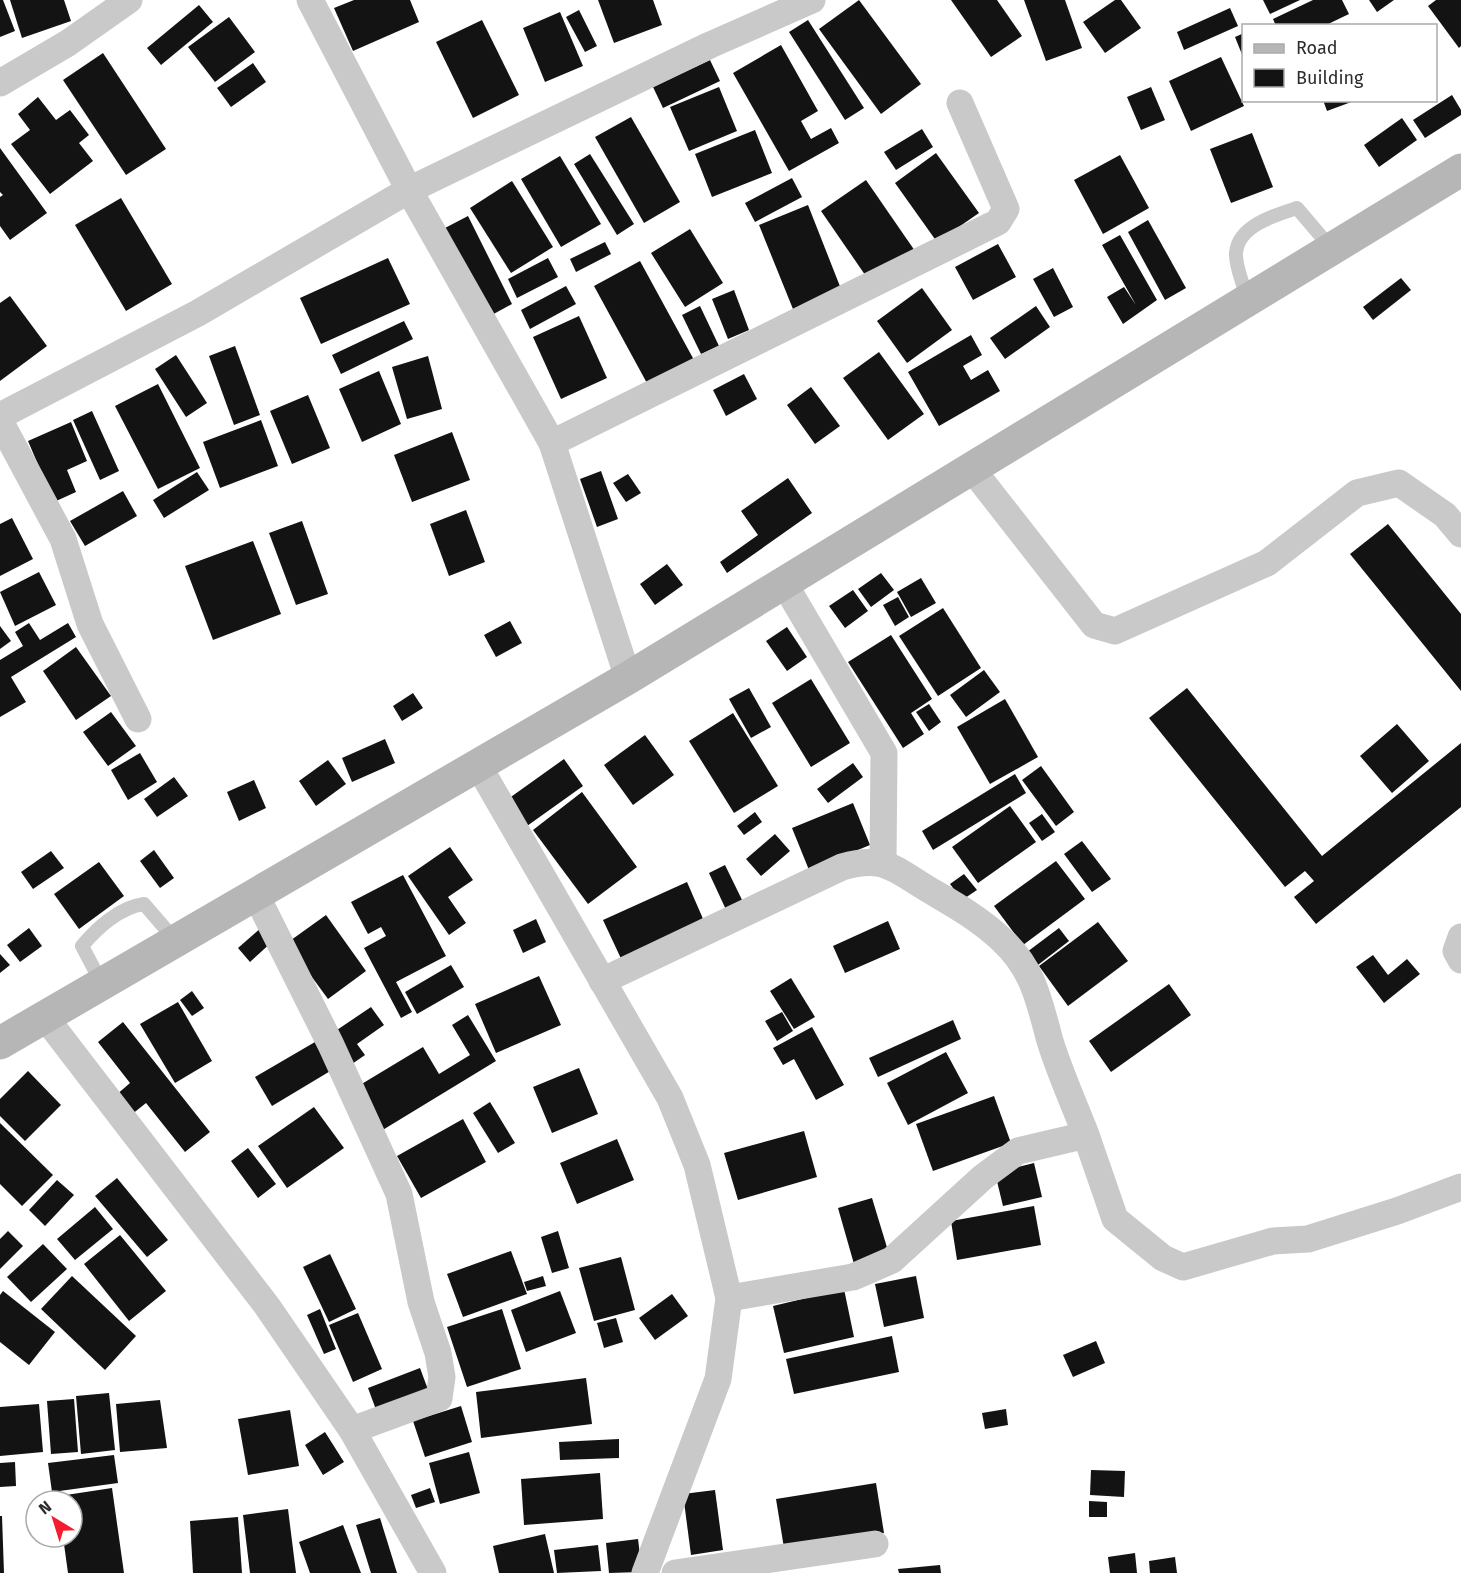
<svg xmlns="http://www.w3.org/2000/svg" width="1461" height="1573" viewBox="0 0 1461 1573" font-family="'Fira Sans',sans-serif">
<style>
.building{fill:#131313}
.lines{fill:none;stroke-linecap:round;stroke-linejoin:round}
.service{stroke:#c9c9c9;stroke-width:14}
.minor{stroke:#c9c9c9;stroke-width:27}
.secondary{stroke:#b6b6b6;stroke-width:33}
</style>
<rect width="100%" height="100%" fill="#fff"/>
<!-- building -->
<g class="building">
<path d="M0,0H3L15,31L0,37Z"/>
<path d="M10,0H64L71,21L22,38Z"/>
<path d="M354,0H410L419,22L353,51L334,8Z"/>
<path d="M598,0H653L662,25L614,43Z"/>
<path d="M859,0L921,84L881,114L819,29Z"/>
<path d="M951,0H997L1022,36L991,57Z"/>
<path d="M1024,0H1065L1082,48L1046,61Z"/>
<path d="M1115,0H1121L1141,28L1105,53L1083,22Z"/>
<path d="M1263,0H1300L1270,14Z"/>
<path d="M1313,0H1342L1349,14L1324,26H1276L1273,19Z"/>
<path d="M1369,0H1394L1377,12Z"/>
<path d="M1436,0H1461V46L1459,48L1428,6Z"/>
<path d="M199,5L213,22L161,65L147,48Z"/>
<path d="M1230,8L1238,26L1184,50L1177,32Z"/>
<path d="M579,10L597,46L585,52L566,17Z"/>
<path d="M560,12L583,66L545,82L523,28Z"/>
<path d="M229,17L255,52L215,82L188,47Z"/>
<path d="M482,20L519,95L473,118L436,42Z"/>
<path d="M808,20L864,108L845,120L789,32Z"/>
<path d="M1244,33V57H1243L1235,37Z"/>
<path d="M781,45L818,111L801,121L811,139L831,128L839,143L789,171L733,73Z"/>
<path d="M103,53L166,149L126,175L63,80Z"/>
<path d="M1221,57L1244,106L1191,131L1169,81Z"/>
<path d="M710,60L720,81L663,108L653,87Z"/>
<path d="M253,63L266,82L231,107L217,88Z"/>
<path d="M719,87L737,131L689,151L670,107Z"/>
<path d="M1151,87L1165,120L1141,130L1127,97Z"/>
<path d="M1452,95L1461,110V115L1425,138L1413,120Z"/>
<path d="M38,97L56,120L70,110L89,135L79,143L93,161L50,194L11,144L30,130L18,114Z"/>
<path d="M1323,100H1354V101L1327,111Z"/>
<path d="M631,117L680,202L644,223L595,137Z"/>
<path d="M1402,118L1417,140L1379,167L1364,145Z"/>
<path d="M922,129L933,147L896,170L884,152Z"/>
<path d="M755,130L772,173L712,197L695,154Z"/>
<path d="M1252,133L1273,187L1231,203L1210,149Z"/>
<path d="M0,148L47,213L10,240L0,226V197L3,195L0,192Z"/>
<path d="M936,153L979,213L937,242L895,183Z"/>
<path d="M590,154L634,224L617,235L574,164Z"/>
<path d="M1120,155L1149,208L1103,234L1074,180Z"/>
<path d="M560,156L601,224L561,247L521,179Z"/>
<path d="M792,178L802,197L755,222L745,203Z"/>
<path d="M866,180L915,251L870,282L821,211Z"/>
<path d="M512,181L553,247L511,273L470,208Z"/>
<path d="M121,198L172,284L126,311L75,225Z"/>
<path d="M808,205L843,294L795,314L759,225Z"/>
<path d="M468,216L512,304L490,316L445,228Z"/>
<path d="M1148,220L1186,288L1165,300L1128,232Z"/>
<path d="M690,229L723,283L685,307L651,253Z"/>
<path d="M1120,235L1157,300L1123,324L1107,297L1124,287L1136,305L1102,245Z"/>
<path d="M605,242L611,254L576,272L570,259Z"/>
<path d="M998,244L1016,277L973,300L955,267Z"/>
<path d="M388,258L410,304L321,344L300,298Z"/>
<path d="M548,258L558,277L517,298L508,279Z"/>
<path d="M640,261L694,360L648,385L594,286Z"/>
<path d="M1053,268L1073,307L1054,317L1033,279Z"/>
<path d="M1401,278L1411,290L1373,320L1363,307Z"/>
<path d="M566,286L576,304L530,329L521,310Z"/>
<path d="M922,288L952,330L907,363L877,321Z"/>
<path d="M734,290L749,330L728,339L712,299Z"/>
<path d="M10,296L47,346L0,381V303Z"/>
<path d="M700,306L719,346L701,354L682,315Z"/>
<path d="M1036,306L1050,327L1005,359L990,338Z"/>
<path d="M579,316L607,378L561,399L533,337Z"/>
<path d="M404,321L413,339L341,374L332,355Z"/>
<path d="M971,335L982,355L963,366L971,380L988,370L1000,391L939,426L908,372Z"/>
<path d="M235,346L260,415L234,425L209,356Z"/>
<path d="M879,352L924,414L888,440L843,378Z"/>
<path d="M176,355L207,403L186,417L155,369Z"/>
<path d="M428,356L442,409L407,419L392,367Z"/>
<path d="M379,371L401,424L362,442L339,389Z"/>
<path d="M744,374L757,399L726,416L713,390Z"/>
<path d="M158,384L200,468L158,489L115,406Z"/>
<path d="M811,387L840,426L815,444L787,405Z"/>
<path d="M308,395L330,448L292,464L270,411Z"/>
<path d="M92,411L119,471L100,480L73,420Z"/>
<path d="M261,420L278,466L220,488L203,442Z"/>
<path d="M71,422L87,461L67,470L76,492L54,502L28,441Z"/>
<path d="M452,432L470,480L412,502L394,455Z"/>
<path d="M601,471L618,519L597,527L580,479Z"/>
<path d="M197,472L209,490L164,518L153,500Z"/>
<path d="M628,474L641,493L626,502L613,483Z"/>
<path d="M788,478L812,513L727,573L720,562L758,535L741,511Z"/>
<path d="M123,491L137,516L85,546L70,521Z"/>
<path d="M466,510L485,562L449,576L430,524Z"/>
<path d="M12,518L33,559L0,576V524Z"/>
<path d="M302,521L328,594L296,605L269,533Z"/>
<path d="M1388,524L1461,614V691L1350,554Z"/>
<path d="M253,541L281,614L213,640L185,566Z"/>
<path d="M667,564L683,585L655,605L640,584Z"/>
<path d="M39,572L56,605L15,626L0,592Z"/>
<path d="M881,573L894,590L871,607L858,589Z"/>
<path d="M921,578L936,603L911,617L897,592Z"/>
<path d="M853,590L868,611L845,628L829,606Z"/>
<path d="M898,597L909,617L895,626L883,605Z"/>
<path d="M943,608L981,668L938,696L899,636Z"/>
<path d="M510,621L522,643L496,657L484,635Z"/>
<path d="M29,623L40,640L68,623L76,637L11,677L26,702L0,717V660L23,646L15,632Z"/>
<path d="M0,626L11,641L0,649Z"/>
<path d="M787,627L807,657L787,671L766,641Z"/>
<path d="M891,635L932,699L911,713L924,734L903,748L848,662Z"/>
<path d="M76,647L111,696L76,720L43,671Z"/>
<path d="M984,670L1000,692L966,717L950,695Z"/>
<path d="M811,679L850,743L811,767L772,703Z"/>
<path d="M749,688L771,727L751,738L729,699Z"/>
<path d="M1187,688L1322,856L1461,743V807L1316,924L1294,897L1314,881L1305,871L1285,887L1149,718Z"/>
<path d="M413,693L423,708L402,721L393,706Z"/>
<path d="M1005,699L1038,757L990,784L957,727Z"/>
<path d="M929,704L941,722L929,731L916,712Z"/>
<path d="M111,712L136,746L108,766L83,732Z"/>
<path d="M733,713L778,786L734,813L689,741Z"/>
<path d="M1397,724L1429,761L1392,793L1360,756Z"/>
<path d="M645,735L674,775L633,805L604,765Z"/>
<path d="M385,739L395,763L352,782L342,758Z"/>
<path d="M140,753L157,782L128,800L111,770Z"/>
<path d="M564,759L583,786L527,826L508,799Z"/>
<path d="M328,760L346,784L316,806L299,781Z"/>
<path d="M853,763L863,777L828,803L817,789Z"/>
<path d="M1041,766L1074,812L1056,826L1022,780Z"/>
<path d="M1015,774L1026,793L933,850L922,831Z"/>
<path d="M174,777L188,796L157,817L144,799Z"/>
<path d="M254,780L266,808L239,821L227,792Z"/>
<path d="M582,792L637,867L588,904L533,830Z"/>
<path d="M853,803L870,845L809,870L792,828Z"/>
<path d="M1010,806L1036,842L978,883L952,847Z"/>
<path d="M755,812L762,822L744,835L737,826Z"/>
<path d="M1042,814L1055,832L1042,841L1029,823Z"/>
<path d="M775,834L790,851L761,876L746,859Z"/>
<path d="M1082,841L1111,879L1092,892L1064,854Z"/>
<path d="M450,847L473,880L448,897L466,923L449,935L408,876Z"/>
<path d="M154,850L174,878L160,888L140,861Z"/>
<path d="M51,851L64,868L33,889L21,872Z"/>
<path d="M1056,861L1085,899L1023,945L994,906Z"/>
<path d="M99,862L124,896L79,929L54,894Z"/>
<path d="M725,865L745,906L728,914L709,873Z"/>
<path d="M964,874L977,890L962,900L950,884Z"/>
<path d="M403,875L446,956L396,982L412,1012L401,1018L364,948L386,936L381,927L368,934L351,902Z"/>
<path d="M687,882L707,928L624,965L603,920Z"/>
<path d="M326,915L366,971L328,999L287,943Z"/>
<path d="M536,919L546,942L523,953L513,930Z"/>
<path d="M888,921L900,949L845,973L833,946Z"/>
<path d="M1098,922L1128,961L1068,1006L1039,966Z"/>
<path d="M262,927L273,941L250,962L238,948Z"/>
<path d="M29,928L42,946L20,962L7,945Z"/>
<path d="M1059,928L1069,941L1034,968L1023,955Z"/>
<path d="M0,954L10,965L0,973Z"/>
<path d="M1373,955L1388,975L1407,959L1420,974L1384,1003L1356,967Z"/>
<path d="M451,965L464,987L417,1014L405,992Z"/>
<path d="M539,976L561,1025L496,1053L475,1004Z"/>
<path d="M791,978L815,1017L794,1029L770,991Z"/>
<path d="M1169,984L1191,1015L1111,1072L1089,1041Z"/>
<path d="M192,991L204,1008L192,1016L180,1000Z"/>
<path d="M178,1002L212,1061L175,1083L140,1024Z"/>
<path d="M371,1007L384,1025L357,1044L365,1055L352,1064L331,1034Z"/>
<path d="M782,1012L793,1031L777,1041L765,1021Z"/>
<path d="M468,1015L496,1061L381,1131L355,1088L423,1047L439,1074L470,1055L452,1025Z"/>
<path d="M953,1020L961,1039L878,1077L869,1058Z"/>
<path d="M123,1022L210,1132L185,1152L146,1103L131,1115L115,1096L130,1083L98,1042Z"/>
<path d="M812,1027L844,1085L816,1100L794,1059L783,1065L773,1048Z"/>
<path d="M315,1042L332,1070L272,1106L255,1077Z"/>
<path d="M946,1052L968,1093L908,1125L887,1083Z"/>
<path d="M579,1068L598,1114L552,1133L533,1087Z"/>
<path d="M28,1071L61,1105L25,1141L0,1116V1099Z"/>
<path d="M994,1096L1011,1143L933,1171L916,1124Z"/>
<path d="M490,1102L515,1143L498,1153L473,1113Z"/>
<path d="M314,1107L344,1148L287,1188L258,1146Z"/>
<path d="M463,1119L486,1162L421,1198L397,1156Z"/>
<path d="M0,1123L53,1175L22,1206L0,1184Z"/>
<path d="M804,1131L817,1177L738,1200L724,1153Z"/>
<path d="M617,1139L634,1180L577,1204L560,1163Z"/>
<path d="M248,1148L276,1184L258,1198L231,1161Z"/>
<path d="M1034,1163L1042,1197L1003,1206L995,1173Z"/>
<path d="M117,1178L168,1240L147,1257L95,1196Z"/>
<path d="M57,1180L74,1195L45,1226L29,1210Z"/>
<path d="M872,1198L889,1254L854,1264L838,1208Z"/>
<path d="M1034,1206L1041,1245L957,1260L951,1221Z"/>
<path d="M95,1207L113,1229L75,1260L57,1239Z"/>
<path d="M8,1231L23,1246L0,1269V1239Z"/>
<path d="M558,1231L569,1268L552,1273L541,1237Z"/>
<path d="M120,1235L166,1291L129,1321L84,1264Z"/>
<path d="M43,1244L67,1269L31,1302L7,1277Z"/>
<path d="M511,1251L527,1294L463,1317L447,1274Z"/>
<path d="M330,1254L356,1309L329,1322L303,1267Z"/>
<path d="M621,1257L635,1310L594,1321L579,1268Z"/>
<path d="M72,1276L136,1336L105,1370L41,1309Z"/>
<path d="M543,1276L546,1286L527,1291L524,1282Z"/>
<path d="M916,1276L924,1318L884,1327L875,1284Z"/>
<path d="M844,1289L854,1337L784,1353L773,1306Z"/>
<path d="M3,1291L55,1332L29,1365L0,1342V1295Z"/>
<path d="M560,1291L576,1333L526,1352L511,1310Z"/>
<path d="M672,1294L688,1316L655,1340L639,1318Z"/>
<path d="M320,1309L336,1349L324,1354L307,1315Z"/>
<path d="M502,1309L521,1369L467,1387L447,1327Z"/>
<path d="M358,1313L382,1369L353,1382L329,1325Z"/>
<path d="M616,1318L623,1342L604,1348L597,1323Z"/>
<path d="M892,1336L899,1372L794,1394L786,1359Z"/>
<path d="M1096,1341L1105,1363L1073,1377L1063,1355Z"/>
<path d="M420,1368L430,1395L378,1415L368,1388Z"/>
<path d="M586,1378L592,1424L481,1438L476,1392Z"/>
<path d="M109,1393L115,1450L81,1454L76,1396Z"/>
<path d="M74,1399L78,1452L51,1454L47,1401Z"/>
<path d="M160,1400L167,1448L120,1452L116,1404Z"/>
<path d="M39,1404L43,1452L0,1456V1407Z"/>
<path d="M461,1406L472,1442L425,1457L413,1421Z"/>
<path d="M1006,1409L1008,1425L985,1429L982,1413Z"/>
<path d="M290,1410L299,1466L248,1475L238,1419Z"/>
<path d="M325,1432L344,1462L323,1475L305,1445Z"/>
<path d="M619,1439V1458L560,1460L559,1442Z"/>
<path d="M469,1452L480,1493L440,1504L429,1463Z"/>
<path d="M114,1455L118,1483L52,1492L48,1463Z"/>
<path d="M15,1462L16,1486L0,1487V1463Z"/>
<path d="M1091,1470L1125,1471L1124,1497L1090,1495Z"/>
<path d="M600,1473L603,1519L524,1525L521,1479Z"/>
<path d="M876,1483L884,1533L784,1548L776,1499Z"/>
<path d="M112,1488L124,1573H68L63,1537H72V1501H66V1495Z"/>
<path d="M430,1488L435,1502L416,1508L411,1495Z"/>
<path d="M715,1490L723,1550L691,1555L683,1494Z"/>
<path d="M1089,1501L1107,1502V1517H1089Z"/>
<path d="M288,1509L296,1573H250L243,1515Z"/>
<path d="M0,1516H2L4,1573H0Z"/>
<path d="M238,1517L242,1573H193L190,1521Z"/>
<path d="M380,1518L397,1573H371L356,1525Z"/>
<path d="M343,1525L361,1573H310L299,1542Z"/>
<path d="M545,1534L554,1573H499L493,1546Z"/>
<path d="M638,1539L642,1572L609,1573L606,1543Z"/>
<path d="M598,1545L601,1571L557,1573L554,1550Z"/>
<path d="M1135,1553L1137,1573H1110L1108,1557Z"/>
<path d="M1175,1557L1177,1573H1150L1149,1561Z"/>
<path d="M940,1565L941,1573H899L898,1569Z"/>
</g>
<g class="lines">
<!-- service -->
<g class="service">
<path d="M1247,299C1244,285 1235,266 1236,253C1238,226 1275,215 1297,208L1331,248"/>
<path d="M102,984L82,946C97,928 120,907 144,904L176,941"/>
</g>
<!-- minor -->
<g class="minor">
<path d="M310,0L409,190L552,443L628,678"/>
<path d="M0,83L68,43L129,0"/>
<path d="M0,416L198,313L409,190L710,45L812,0"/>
<path d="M0,421L63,539L90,624L138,719"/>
<path d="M552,443L998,222L1006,209L960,103"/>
<path d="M972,469L1094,625L1115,631L1267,563L1357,493L1399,483L1445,515L1461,534"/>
<path d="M784,583L884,753L883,862"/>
<path d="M478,765L670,1098L697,1165L729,1298L718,1379L645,1573"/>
<path d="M256,895L331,1045L399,1194L421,1302L438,1353L442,1377L439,1398L352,1430"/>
<path d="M1461,937L1456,951L1461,960"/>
<path d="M602,981L842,867C883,855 893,868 926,888C953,904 979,918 1002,940C1034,970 1039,1001 1050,1041C1060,1073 1074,1104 1086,1135"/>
<path d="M45,1017L267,1306L352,1430L433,1573"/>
<path d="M729,1298L853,1277L892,1260L983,1177L1018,1151L1086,1135L1115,1219L1163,1258L1183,1267L1273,1241L1308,1239L1397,1211L1461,1187"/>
<path d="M675,1573L875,1544"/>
</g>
<!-- secondary -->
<path class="secondary" d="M0,1043L628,678L1461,170"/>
</g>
<!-- legend -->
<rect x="1242" y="24" width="195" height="78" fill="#ffffff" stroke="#ababab" stroke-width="1.5"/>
<rect x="1254" y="44" width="30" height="9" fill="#b6b6b6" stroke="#ababab" stroke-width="1.5"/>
<text x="1296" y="54" font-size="18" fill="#2c2c2c">Road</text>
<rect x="1254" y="69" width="30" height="18" fill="#131313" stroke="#ababab" stroke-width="1.5"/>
<text x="1296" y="84" font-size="18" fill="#2c2c2c">Building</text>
<!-- north arrow -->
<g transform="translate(54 1519) rotate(322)"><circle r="28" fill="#ffffff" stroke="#ababab" stroke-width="1.5"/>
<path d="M0-4.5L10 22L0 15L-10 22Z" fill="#f41d30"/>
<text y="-9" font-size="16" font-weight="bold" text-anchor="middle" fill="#2c2c2c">N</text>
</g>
</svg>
